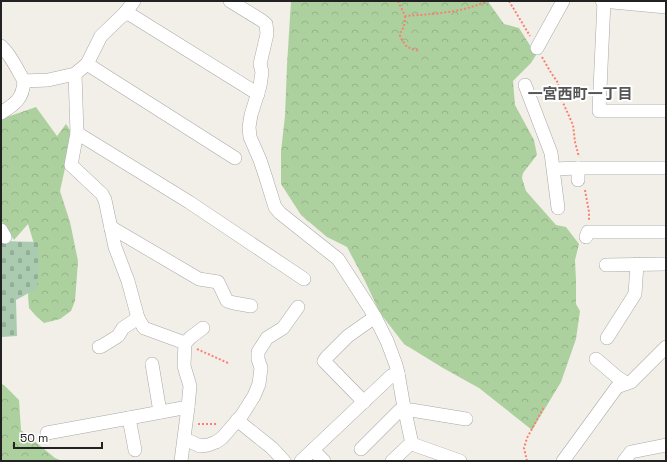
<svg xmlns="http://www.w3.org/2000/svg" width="667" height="462" viewBox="0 0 667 462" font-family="'Space Grotesk','Noto Sans JP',sans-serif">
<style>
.forest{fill:url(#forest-crowns)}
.cemetery{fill:url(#cemetery-stones)}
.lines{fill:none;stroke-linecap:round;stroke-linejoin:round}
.street-casing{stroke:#a9a9a9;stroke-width:14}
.path{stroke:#fa8072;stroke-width:2;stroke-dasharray:2 2;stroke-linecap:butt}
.street{stroke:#fff;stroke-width:13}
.labels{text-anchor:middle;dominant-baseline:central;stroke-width:4;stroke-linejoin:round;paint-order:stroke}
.neighbourhood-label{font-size:15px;font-weight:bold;fill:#555;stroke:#fff}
</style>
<defs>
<pattern id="forest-crowns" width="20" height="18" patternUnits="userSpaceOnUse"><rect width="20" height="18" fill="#add19e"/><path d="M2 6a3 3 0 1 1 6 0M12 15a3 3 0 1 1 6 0" fill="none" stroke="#95b388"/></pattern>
<pattern id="cemetery-stones" width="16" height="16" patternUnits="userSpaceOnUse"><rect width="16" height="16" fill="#aacbaf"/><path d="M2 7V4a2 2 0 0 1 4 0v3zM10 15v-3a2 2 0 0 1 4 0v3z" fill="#92ae96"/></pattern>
</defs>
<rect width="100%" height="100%" fill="#f2efe9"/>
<!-- forest -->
<g class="forest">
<path d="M291,1H489V3L504,24L519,28L536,55L531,63L513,81L515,105L534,140L537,155L523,173L522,178L526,191L556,225L566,227L579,244L575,260L576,280V304L580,311L576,339L561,382L532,430L479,388L443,368L404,344L380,313L364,279L347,247L327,237L301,215L281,184V151L285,116L287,65Z"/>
<path d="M36,107L57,136L66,124L70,130V138L67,159L60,191L70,222L78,261L75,301L71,311L60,319L44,323L36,316L29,308L28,295L34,270V244L28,224L14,240L1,220V119Z"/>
<path d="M1,384L4,385L19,400L21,430L55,458L62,461H1Z"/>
</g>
<!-- cemetery -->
<path class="cemetery" d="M1,241L38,242L39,270L36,289L16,300L17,336L1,337Z"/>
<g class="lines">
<defs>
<g id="street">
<path d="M230,1L261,20L266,24L267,34L260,64L262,72L260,86L251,115L249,127L250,137L260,160L265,175L275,207L280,213L338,259L369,307L375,317L387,341L396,365L398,373L391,376L301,461"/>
<path d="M602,1L666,7"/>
<path d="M604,1L599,111H666"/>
<path d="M125,13L131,15L258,94"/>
<path d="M1,46C11,55 17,69 24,81L48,80L75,74L87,64L101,36L125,13L134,1"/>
<path d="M537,48L563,1"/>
<path d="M87,64L235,158"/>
<path d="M75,74L77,133L71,165L102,194L105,200L115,247L128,281L138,318L144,328L185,343L184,366L190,386L188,407L181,461"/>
<path d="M525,85L551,153L558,208"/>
<path d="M1,113C15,104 23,99 24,81"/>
<path d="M77,133L189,202L304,279"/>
<path d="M578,168V180"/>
<path d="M554,169L578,168H666"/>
<path d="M111,229H114L199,279L218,282L227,301L234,303L251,306"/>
<path d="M1,230L5,237"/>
<path d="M586,237L588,232H666"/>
<path d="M606,265L666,264"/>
<path d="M607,338L635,294L637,264"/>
<path d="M185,343L191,337L203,328"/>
<path d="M99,347L102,346L118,336L123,328L138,318"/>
<path d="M596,359L617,377L626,383"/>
<path d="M152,364L160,412"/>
<path d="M398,373L403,402L412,444L460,461"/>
<path d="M364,402L324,361L326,358L348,336L375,317"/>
<path d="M129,418L135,450"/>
<path d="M237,420L272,448L284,461"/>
<path d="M47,433L129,418L188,407"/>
<path d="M185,439L200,446L208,445L216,442L222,438L242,415L254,396L259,384L261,368L258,359V352L267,338L283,328L298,307"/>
<path d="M361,449L400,410H411L466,419"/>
<path d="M313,450L324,461"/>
<path d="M392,461L408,446L412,444"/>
<path d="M563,461L617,387L631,382L666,347"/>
<path d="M624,461L631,452L666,445"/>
</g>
</defs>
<!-- street casing -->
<use href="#street" class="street-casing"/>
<!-- path -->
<g class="path">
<path d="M398,1L405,16C433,14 461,13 487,1"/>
<path d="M509,1L530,36"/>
<path d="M405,16L404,27L400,33V37L407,47L419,51"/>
<path d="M542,57L550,71L558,83L560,96L573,125L575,142L579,157"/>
<path d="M585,190L589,212V221"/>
<path d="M197,349L228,363"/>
<path d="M198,424H217"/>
<path d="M527,461L524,448L527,438L544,407"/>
</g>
<!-- street -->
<use href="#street" class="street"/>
</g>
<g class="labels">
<!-- neighbourhood labels -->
<g class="neighbourhood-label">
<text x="580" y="93">一宮西町一丁目</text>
</g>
</g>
<!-- border -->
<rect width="667" height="462" fill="none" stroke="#222222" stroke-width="4"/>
<!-- scale -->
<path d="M14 442v6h88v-6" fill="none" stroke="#222222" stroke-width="2"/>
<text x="20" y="442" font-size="12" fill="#222222" stroke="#ffffff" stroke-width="3" paint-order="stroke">50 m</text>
</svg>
